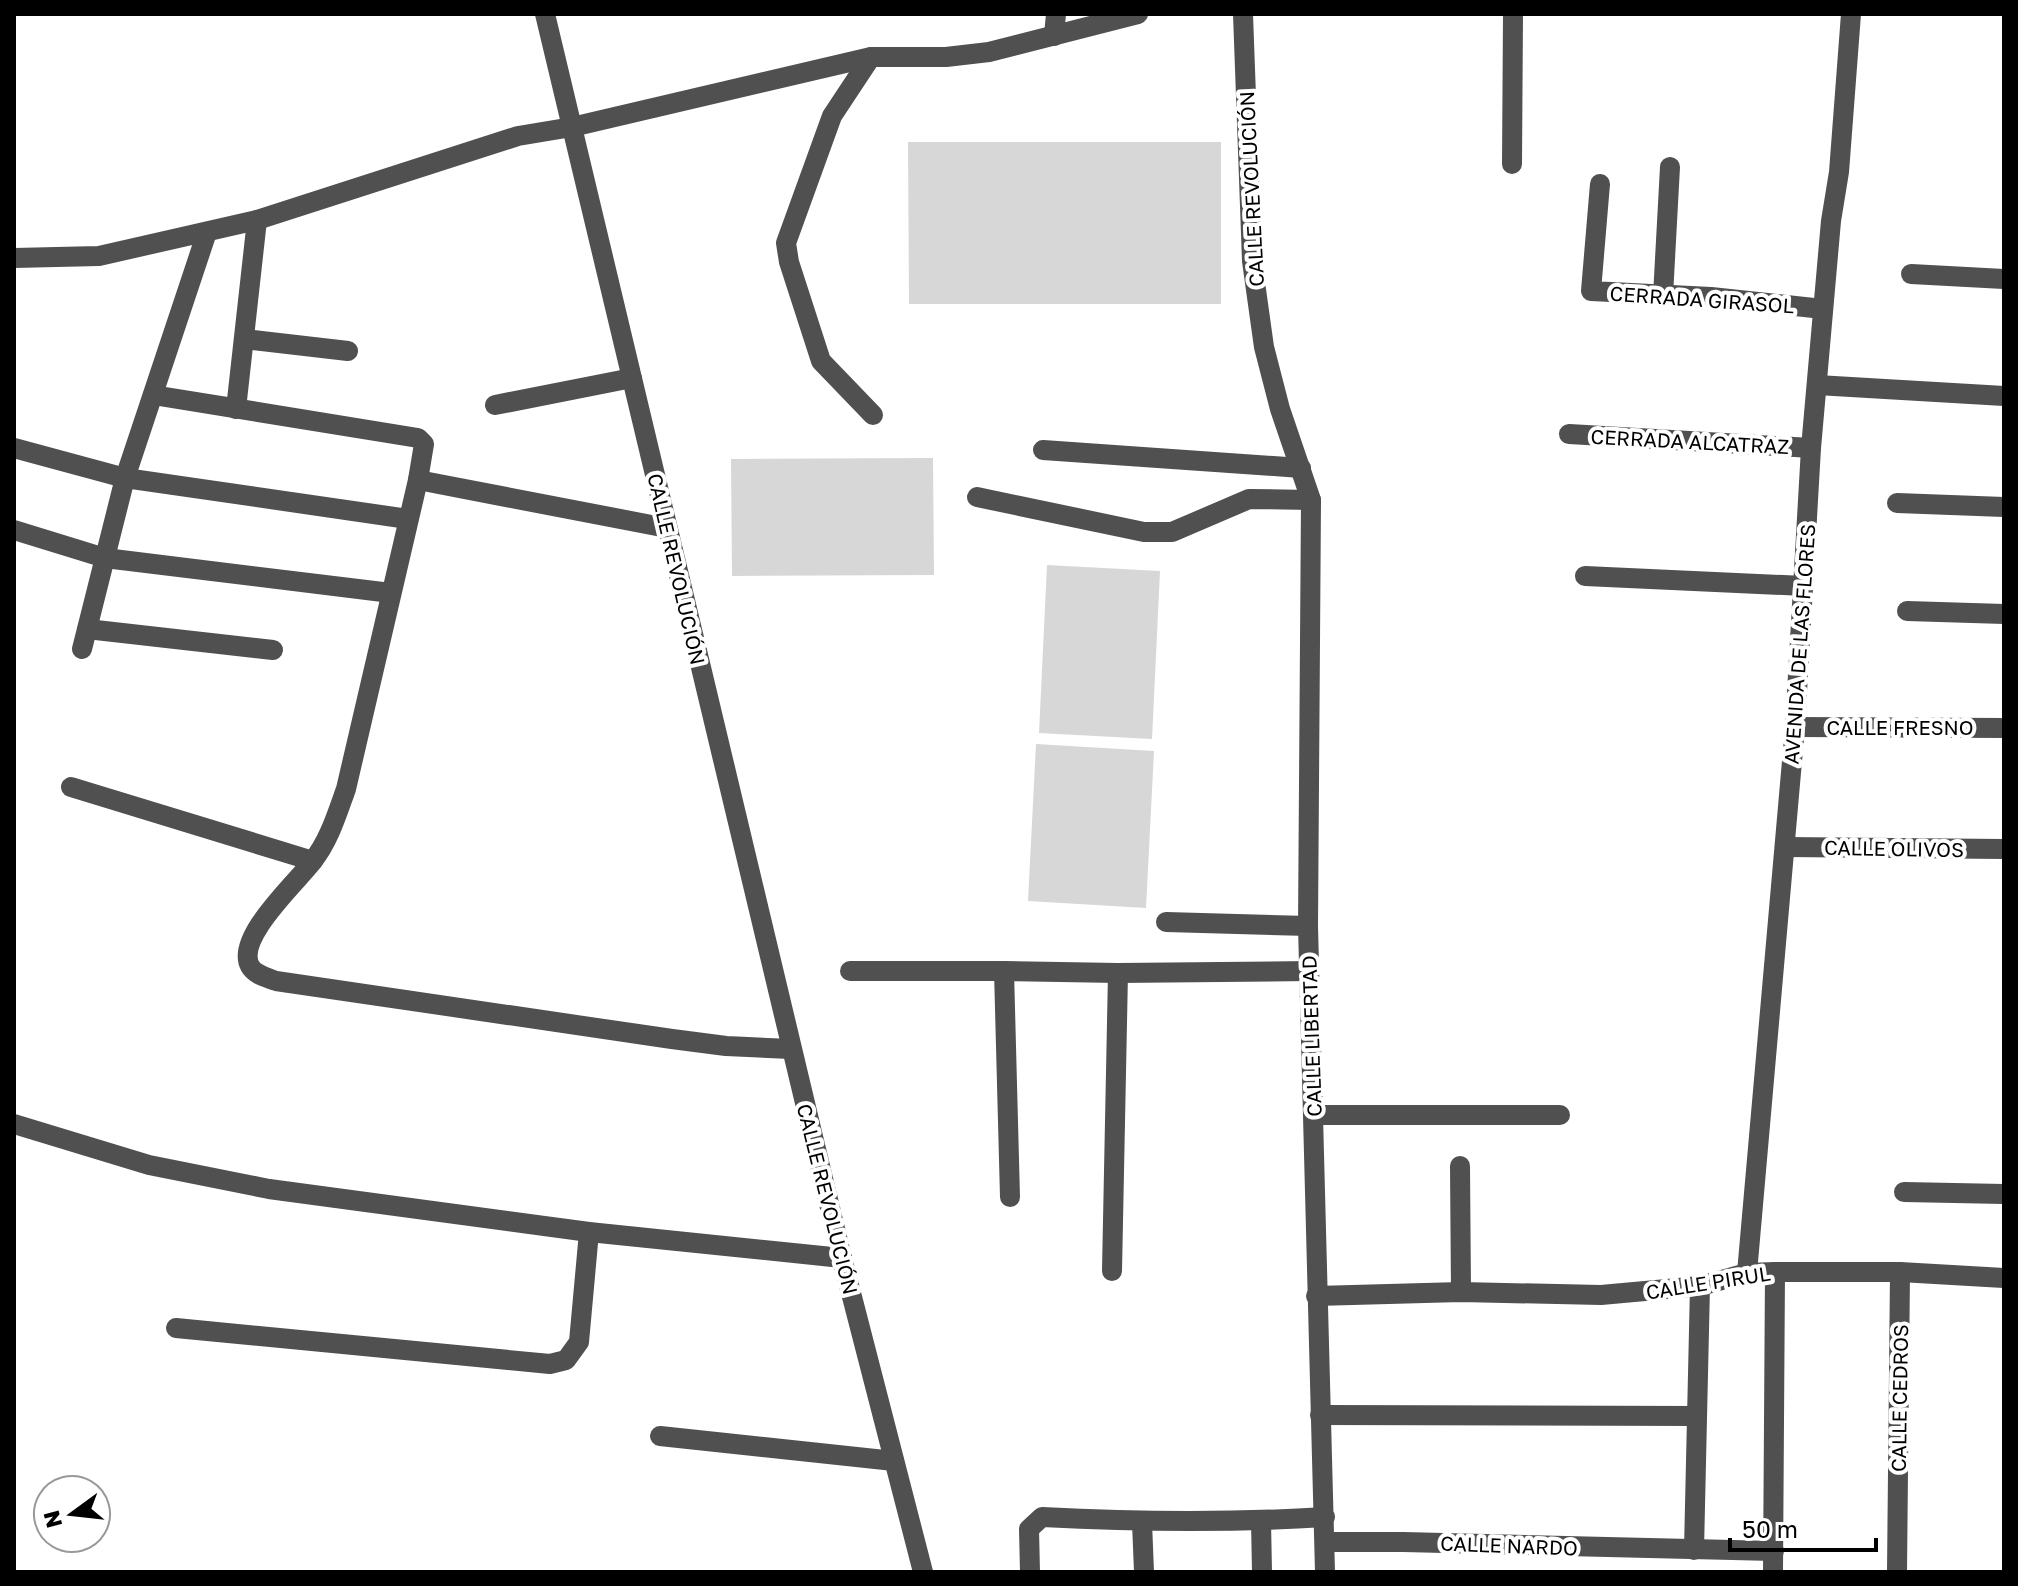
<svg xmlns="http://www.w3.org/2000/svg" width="2018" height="1586" viewBox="0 0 2018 1586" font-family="'Golos Text',sans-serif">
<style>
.green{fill:#d7d7d7}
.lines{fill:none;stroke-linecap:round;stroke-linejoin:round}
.minor{stroke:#505050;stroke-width:20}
.labels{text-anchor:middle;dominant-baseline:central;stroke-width:8;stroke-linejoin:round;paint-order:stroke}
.street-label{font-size:20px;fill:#000;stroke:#fff}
</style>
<rect width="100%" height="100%" fill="#fff"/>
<!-- green -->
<g class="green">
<path d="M908,142H1221V304H909Z"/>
<path d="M933,458L934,575L732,576L731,459Z"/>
<path d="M1047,565L1160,571L1152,739L1039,733Z"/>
<path d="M1036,744L1154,751L1146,908L1028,901Z"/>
</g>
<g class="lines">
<!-- minor -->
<g class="minor">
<path d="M545,14L842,1258L923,1572"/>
<path d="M1243,14L1252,261L1264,347L1280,409L1311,500L1308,926L1325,1572"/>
<path d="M1054,36L1056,14"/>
<path d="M871,57L832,116L786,243L789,262L821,361L873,415"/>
<path d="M1512,164L1513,14"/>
<path d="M1600,184L1591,291L1711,297L1823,309"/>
<path d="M14,258L99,256L257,220L518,136L572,127L871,57H946L989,52L1138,14"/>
<path d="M1911,274L2004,279"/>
<path d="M1663,296L1670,167"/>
<path d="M244,339L348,351"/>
<path d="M1817,385L2004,396"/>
<path d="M153,395L418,438L424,444L418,480L346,789C337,814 329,841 312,862C296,883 235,938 250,966C255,975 266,977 276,981L672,1039L726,1046L791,1049"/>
<path d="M495,405L632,378"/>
<path d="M236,409L257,220"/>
<path d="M1569,434L1811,448"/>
<path d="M14,448L125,478L408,519"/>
<path d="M1043,450L1301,468"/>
<path d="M418,480L667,528"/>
<path d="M977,497L1144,532H1172L1249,499L1311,500"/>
<path d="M1897,503L2004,507"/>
<path d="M14,530L105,558L391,593"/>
<path d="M1585,576L1804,586"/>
<path d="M1907,611L2004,614"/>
<path d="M87,629L273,650"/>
<path d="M82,649L125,478L207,232"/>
<path d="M1795,727L2004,728"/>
<path d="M71,787L313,861"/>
<path d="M1785,847L2004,849"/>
<path d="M1166,922L1308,926"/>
<path d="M850,971H1004"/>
<path d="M1313,1115H1560"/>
<path d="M14,1124L149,1165L269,1189L589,1232L842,1258"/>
<path d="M1460,1166L1461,1292"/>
<path d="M1904,1192L2004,1194"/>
<path d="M1010,1197L1004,971L1118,973L1309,971"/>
<path d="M1112,1271L1118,973"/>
<path d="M1747,1273L1795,727L1811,448L1831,221L1839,172L1851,14"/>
<path d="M1316,1296L1461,1292L1601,1295L1700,1286L1747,1273L1775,1272H1900L2004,1278"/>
<path d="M176,1328L550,1364L566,1360L579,1342L589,1232"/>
<path d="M1320,1415L1697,1416"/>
<path d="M660,1436L894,1461"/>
<path d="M1261,1521L1262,1572"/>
<path d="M1142,1522L1144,1572"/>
<path d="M1325,1542H1403L1774,1551"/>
<path d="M1694,1550L1700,1286"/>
<path d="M1030,1572L1029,1529L1042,1517C1137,1522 1230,1523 1325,1517"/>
<path d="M1773,1572L1775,1272"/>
<path d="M1897,1572L1900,1272"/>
</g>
</g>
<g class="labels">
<!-- street labels -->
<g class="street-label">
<text transform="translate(1251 189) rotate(-93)">CALLE REVOLUCIÓN</text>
<text transform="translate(1702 299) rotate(4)">CERRADA GIRASOL</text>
<text transform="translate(1690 441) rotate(3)">CERRADA ALCATRAZ</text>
<text transform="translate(677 569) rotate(77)">CALLE REVOLUCIÓN</text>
<text transform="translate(1799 644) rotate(-86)">AVENIDA DE LAS FLORES</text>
<text x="1900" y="727">CALLE FRESNO</text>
<text transform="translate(1894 848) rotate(1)">CALLE OLIVOS</text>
<text transform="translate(1311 1036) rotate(-92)">CALLE LIBERTAD</text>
<text transform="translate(828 1199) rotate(76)">CALLE REVOLUCIÓN</text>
<text transform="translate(1708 1282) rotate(-9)">CALLE PIRUL</text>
<text transform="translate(1899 1398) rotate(-89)">CALLE CEDROS</text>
<text transform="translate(1509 1545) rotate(2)">CALLE NARDO</text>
</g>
</g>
<!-- border -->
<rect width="2018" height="1586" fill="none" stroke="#000000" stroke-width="32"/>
<!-- north arrow -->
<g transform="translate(72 1514) rotate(255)"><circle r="38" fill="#ffffff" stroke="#999999" stroke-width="2"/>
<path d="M0-6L14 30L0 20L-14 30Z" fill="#000000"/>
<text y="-12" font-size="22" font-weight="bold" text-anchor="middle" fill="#000000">N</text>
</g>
<!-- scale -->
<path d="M1730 1538v12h146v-12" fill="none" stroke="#000000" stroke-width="4"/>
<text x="1742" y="1538" font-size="24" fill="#000000" stroke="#ffffff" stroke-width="6" paint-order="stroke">50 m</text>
</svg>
